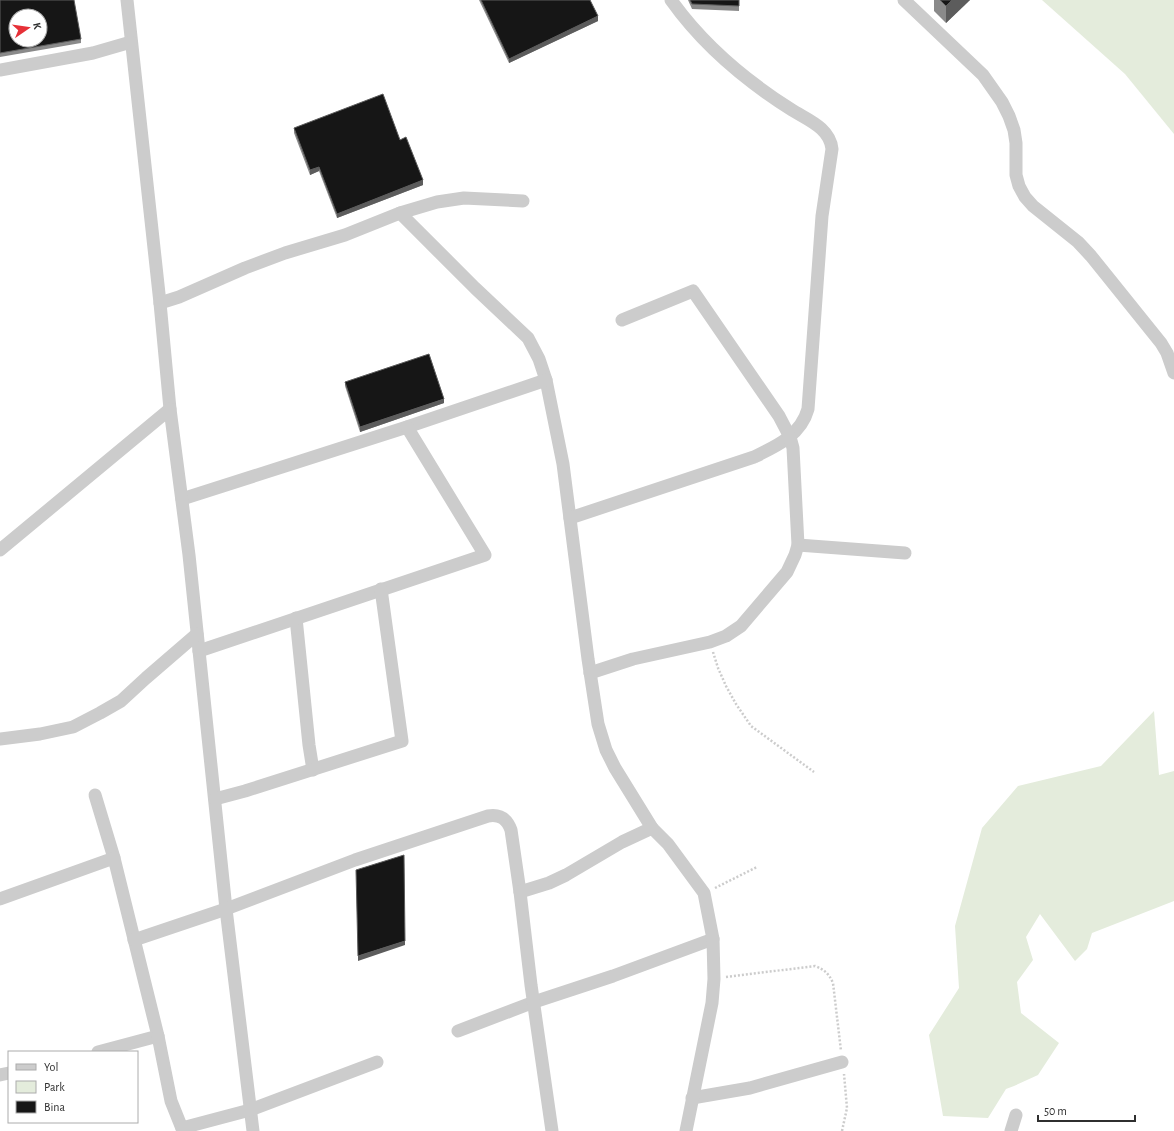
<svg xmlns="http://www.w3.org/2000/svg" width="1174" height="1131" viewBox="0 0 1174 1131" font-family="'Alegreya Sans',sans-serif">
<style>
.green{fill:#e4ecdc}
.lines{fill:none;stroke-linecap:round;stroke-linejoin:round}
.path{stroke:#ccc;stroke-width:2.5;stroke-dasharray:2 2;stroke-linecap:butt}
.minor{stroke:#ccc;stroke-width:13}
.wall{fill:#8a8a8a}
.shaded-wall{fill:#5c5c5c}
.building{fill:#161616;stroke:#5c5c5c;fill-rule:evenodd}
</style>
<rect width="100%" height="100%" fill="#fff"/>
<!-- green -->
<g class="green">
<path d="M1042,0H1174V134L1125,74Z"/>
<path d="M1154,711L1159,775L1174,771V901L1092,933L1087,949L1075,961L1040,914L1026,937L1033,960L1017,982L1021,1013L1059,1043L1038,1075L1014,1086L1006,1089L988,1118L943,1116L929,1035L959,988L955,926L982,828L1018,786L1101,766Z"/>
</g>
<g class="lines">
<!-- path -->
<g class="path">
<path d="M713,652L718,668L726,686L736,704L751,726L814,772"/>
<path d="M715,888L757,867"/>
<path d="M726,977L815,966C825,970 829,974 833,983L841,1051"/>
<path d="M842,1131L847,1108L844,1074"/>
</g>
<!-- minor -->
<g class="minor">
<path d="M127,0L160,303L170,409"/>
<path d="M904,0L983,75L1002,102L1009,116L1014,130L1016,143V175L1019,186L1025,197L1033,206L1078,242L1091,256L1161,343L1167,353L1174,373"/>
<path d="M0,70L93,53L131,42"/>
<path d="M400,213L437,202L464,198L523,201"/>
<path d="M160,303L179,297L245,268L285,253L345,235L400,213L475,288L528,338L539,359L546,380L563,464L588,659L598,724L606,750L615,768L652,828"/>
<path d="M182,499L407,427L546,380"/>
<path d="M570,518L754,457C777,446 801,435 808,409L822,216L832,149C830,128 808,120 792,110C746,81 703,45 671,0"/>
<path d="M798,545L905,553"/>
<path d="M0,550L170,409L189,555L226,909L253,1131"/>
<path d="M296,618L309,745L313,770"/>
<path d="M199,651L485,555L407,427"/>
<path d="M590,673L633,659L710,642L726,636L741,626L787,572L795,555L798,545L793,448L790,437L779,416L693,291L622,320"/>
<path d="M0,739L40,734L73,727L100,713L121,701L146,678L197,634"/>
<path d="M95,795L114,858"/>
<path d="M215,799L245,791L402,741L381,589"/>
<path d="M0,899L114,858L158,1036L98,1052"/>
<path d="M134,940L226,909L355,860L488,816C500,814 507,819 511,830L520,892"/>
<path d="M458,1031L534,1002L613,976L713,939"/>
<path d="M158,1036L171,1101L183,1131"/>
<path d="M0,1075L9,1073"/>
<path d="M692,1098L750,1088L842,1062"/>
<path d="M182,1128L250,1110L377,1062"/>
<path d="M552,1131L531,985L520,892L549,883L566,875L622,842L652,828L668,844L704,893L713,939L714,979L712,1003L686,1131"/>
<path d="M1011,1131L1016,1115"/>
</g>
</g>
<!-- wall -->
<g class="wall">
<path d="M0,0L81,39V43L0,57Z"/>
<path d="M479,0H590L598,21L509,63Z"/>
<path d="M688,0H739V11L692,9Z"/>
<path d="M934,0H970L946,23L934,11Z"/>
<path d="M294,128L400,140L423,185L337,218L319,171L310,175L294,133Z"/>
<path d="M345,382L444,403L360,432L345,386Z"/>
</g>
<!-- shaded-wall -->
<g class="shaded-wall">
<path d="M952,0H970L946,23V6Z"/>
<path d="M598,16V21L509,63V59Z"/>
<path d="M319,167V171L310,175V170Z"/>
<path d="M423,180V185L337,218V214Z"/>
<path d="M444,399V403L360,432V427Z"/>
<path d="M405,941V945L358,961V956Z"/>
</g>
<!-- building -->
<g class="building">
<path d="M0,0H74L81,39L0,53ZM16,16H40V40H16Z"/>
<path d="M481,0H590L598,16L509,59Z"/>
<path d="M690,0H739V6L692,4Z"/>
<path d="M940,0H952L946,6Z"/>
<path d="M383,94L400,140L406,137L423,180L337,214L319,167L310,170L294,128Z"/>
<path d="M429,354L444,399L360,427L345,382Z"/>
<path d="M404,855L405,941L358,956L356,870Z"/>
</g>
<!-- legend -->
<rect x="8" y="1051" width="130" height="72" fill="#ffffff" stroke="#acacac"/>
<rect x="16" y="1064" width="20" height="6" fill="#cccccc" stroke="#acacac"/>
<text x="44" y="1071" font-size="12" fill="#2f2f2f">Yol</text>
<rect x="16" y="1081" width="20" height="12" fill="#e4ecdc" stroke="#acacac"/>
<text x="44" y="1091" font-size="12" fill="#2f2f2f">Park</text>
<rect x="16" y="1101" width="20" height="12" fill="#161616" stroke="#acacac"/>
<text x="44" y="1111" font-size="12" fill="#2f2f2f">Bina</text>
<!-- north arrow -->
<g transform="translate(28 28) rotate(77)"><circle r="19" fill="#ffffff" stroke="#acacac"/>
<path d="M0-3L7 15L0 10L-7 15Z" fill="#e63037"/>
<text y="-6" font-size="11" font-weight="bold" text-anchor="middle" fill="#2f2f2f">K</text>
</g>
<!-- scale -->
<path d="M1038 1115v6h97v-6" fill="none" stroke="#2f2f2f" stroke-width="2"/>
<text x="1044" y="1115" font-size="12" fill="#2f2f2f" stroke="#ffffff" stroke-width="3" paint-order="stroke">50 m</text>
</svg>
